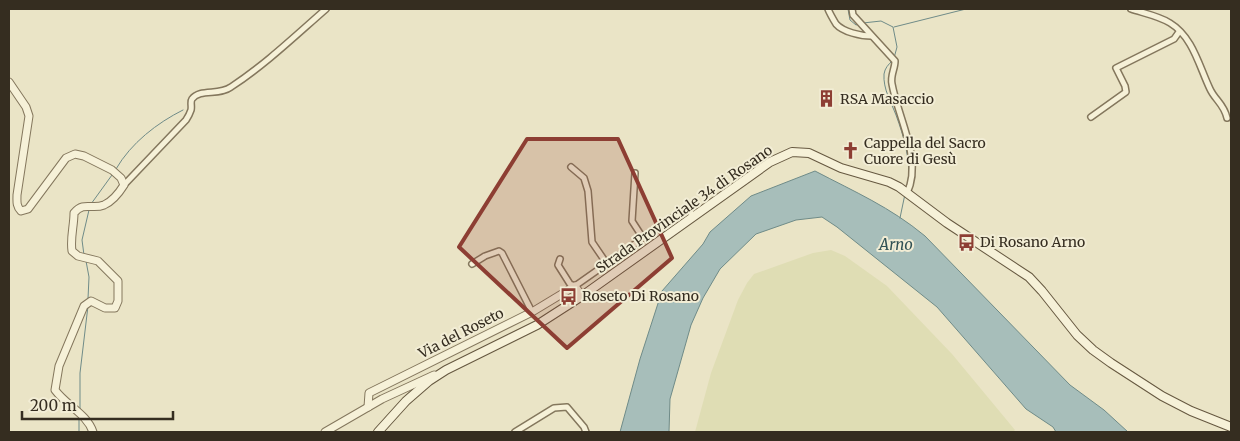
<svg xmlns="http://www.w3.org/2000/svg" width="1240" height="441" viewBox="0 0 1240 441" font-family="Merriweather,serif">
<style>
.farmland{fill:#dfddb4}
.water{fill:#a7beba;stroke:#6f8b88}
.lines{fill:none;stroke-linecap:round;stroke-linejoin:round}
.stream{stroke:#6f8b88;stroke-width:1}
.minor-casing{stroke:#84775d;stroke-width:8}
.tertiary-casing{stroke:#84775d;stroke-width:9}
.secondary-casing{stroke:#665840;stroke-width:10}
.minor{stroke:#f6f1d8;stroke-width:5}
.tertiary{stroke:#f6f1d8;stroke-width:7}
.secondary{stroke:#f6f1d8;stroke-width:8}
.marked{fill:#8d3e33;fill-opacity:0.2;stroke:#8d3e33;stroke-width:4;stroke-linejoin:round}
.labels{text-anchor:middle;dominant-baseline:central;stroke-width:4;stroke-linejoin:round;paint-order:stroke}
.poi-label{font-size:14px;fill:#352d20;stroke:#f2edd5;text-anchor:start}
.street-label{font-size:14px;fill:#352d20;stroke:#f2edd5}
.water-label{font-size:15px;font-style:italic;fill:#305154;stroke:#f2edd5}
</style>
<rect width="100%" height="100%" fill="#eae4c6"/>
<!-- farmland -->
<path class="farmland" d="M831,250L845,256L887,286L952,354L1015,430L1013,432H695L711,373L738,300L747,283L754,274L813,253Z"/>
<!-- water -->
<path class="water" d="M815,171C855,192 890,207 925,236L1070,385L1104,410L1128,432H1056L1053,427L1026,409L937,307L837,227L822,217L796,220L756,234L720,269L703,298L691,325L670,399L669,432H620L640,359L662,291L703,244L710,232L751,196Z"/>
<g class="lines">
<!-- stream -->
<g class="stream">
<path d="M848,9L850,20L856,25L859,24"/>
<path d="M863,23L881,21L893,27L897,47L894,58"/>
<path d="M894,27L966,9"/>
<path d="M892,61C888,65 885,68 884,74C883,89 891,102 896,115C904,137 911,160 908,183"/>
<path d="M116,169C131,143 157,123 183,110"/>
<path d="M91,204L112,175"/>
<path d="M900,218L905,194"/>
<path d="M84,255L82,240L89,210"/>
<path d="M86,261L89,277L88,299"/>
<path d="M80,409V373L88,306"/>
<path d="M79,432V418"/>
</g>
<defs>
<g id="minor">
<path d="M828,9C830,14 833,19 836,24C843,32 861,36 871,36"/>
<path d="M852,9L853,15L895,61C895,69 890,76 892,84C898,118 923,160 907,193"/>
<path d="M1131,9C1143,13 1159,16 1170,23C1193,37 1199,66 1210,89C1215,100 1224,104 1227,118"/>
<path d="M1091,117L1126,92L1125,86L1116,68L1174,39L1179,32"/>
<path d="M571,167L584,178L588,191L592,242L607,264"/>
<path d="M635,173L632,221L643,238"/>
<path d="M124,185L186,120C188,117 190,113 191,110C192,106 190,102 192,99C200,88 219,96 231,87C266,64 295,36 326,9"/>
<path d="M560,259L558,265L570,284L575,286L686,208L694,216"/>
<path d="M472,264L485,256L499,251L502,253L532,312"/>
<path d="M515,432L554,408L567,407L584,427L586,432"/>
</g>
<g id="tertiary">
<path d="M9,82L26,107L29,116L17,195C17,201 16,206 21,211L28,209L66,158L75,154L84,156L112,170L121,178L124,185C119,193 113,201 104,205C92,210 84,201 74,213C74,226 70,238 72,251L78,256L98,261L118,281V301L115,308H105L91,301L84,306L59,366L55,390C67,406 87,414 93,432"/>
<path d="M368,407L369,393L532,312L575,286L582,296"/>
<path d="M325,432L382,399L434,375"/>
</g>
<path id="secondary" d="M378,432L406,401L429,381L446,370L537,325L582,296L770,162L792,152L809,153L841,168L889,182L899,187L947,223L1029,277L1042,291L1077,335L1093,350L1111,363L1162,396L1191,411L1231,427"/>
</defs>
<!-- minor casing -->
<use href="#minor" class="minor-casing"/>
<!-- tertiary casing -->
<use href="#tertiary" class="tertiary-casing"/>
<!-- secondary casing -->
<use href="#secondary" class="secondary-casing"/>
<!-- minor -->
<use href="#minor" class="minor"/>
<!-- tertiary -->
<use href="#tertiary" class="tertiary"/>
<!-- secondary -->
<use href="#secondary" class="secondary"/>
</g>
<!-- marked area -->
<path class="marked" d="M527,139H618L672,258L567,348L459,247Z"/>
<!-- icons -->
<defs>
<symbol id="building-bare" viewBox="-9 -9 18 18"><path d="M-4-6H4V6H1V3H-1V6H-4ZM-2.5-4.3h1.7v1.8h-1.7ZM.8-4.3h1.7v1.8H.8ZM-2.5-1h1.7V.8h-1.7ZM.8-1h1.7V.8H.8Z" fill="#8d3e33" stroke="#f2edd5" stroke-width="2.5" paint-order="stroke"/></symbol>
<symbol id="church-bare" viewBox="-9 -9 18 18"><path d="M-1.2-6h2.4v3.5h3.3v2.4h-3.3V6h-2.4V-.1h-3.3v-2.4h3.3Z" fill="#8d3e33" stroke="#f2edd5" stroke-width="2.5" paint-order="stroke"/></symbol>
<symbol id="bus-bare" viewBox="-9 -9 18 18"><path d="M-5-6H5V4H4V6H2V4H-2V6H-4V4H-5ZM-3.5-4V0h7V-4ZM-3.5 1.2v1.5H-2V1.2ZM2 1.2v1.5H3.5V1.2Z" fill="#8d3e33" stroke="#f2edd5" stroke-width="2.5" paint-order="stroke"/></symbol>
</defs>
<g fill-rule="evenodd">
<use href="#building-bare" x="814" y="86" width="25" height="25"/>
<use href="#church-bare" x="838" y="138" width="25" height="25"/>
<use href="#bus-bare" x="954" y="230" width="25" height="25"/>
<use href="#bus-bare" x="556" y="284" width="25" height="25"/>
</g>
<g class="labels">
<!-- poi labels -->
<g class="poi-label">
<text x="840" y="99">RSA Masaccio</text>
<text x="864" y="143">Cappella del Sacro<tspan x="864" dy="16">Cuore di Gesù</tspan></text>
<text x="980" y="242">Di Rosano Arno</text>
<text x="582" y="296">Roseto Di Rosano</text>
</g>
<!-- street labels -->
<g class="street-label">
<text transform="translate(684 209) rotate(-35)">Strada Provinciale 34 di Rosano</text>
<text transform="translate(461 333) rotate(-27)">Via del Roseto</text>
</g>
<!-- water labels -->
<g class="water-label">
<text x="896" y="244">Arno</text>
</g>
</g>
<!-- border -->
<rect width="1240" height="441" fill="none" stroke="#352d20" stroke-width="20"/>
<!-- scale -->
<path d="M22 411v8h151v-8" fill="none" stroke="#352d20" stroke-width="2.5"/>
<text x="30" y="411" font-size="15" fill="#352d20" stroke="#f2edd5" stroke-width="4" paint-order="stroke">200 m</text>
</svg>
